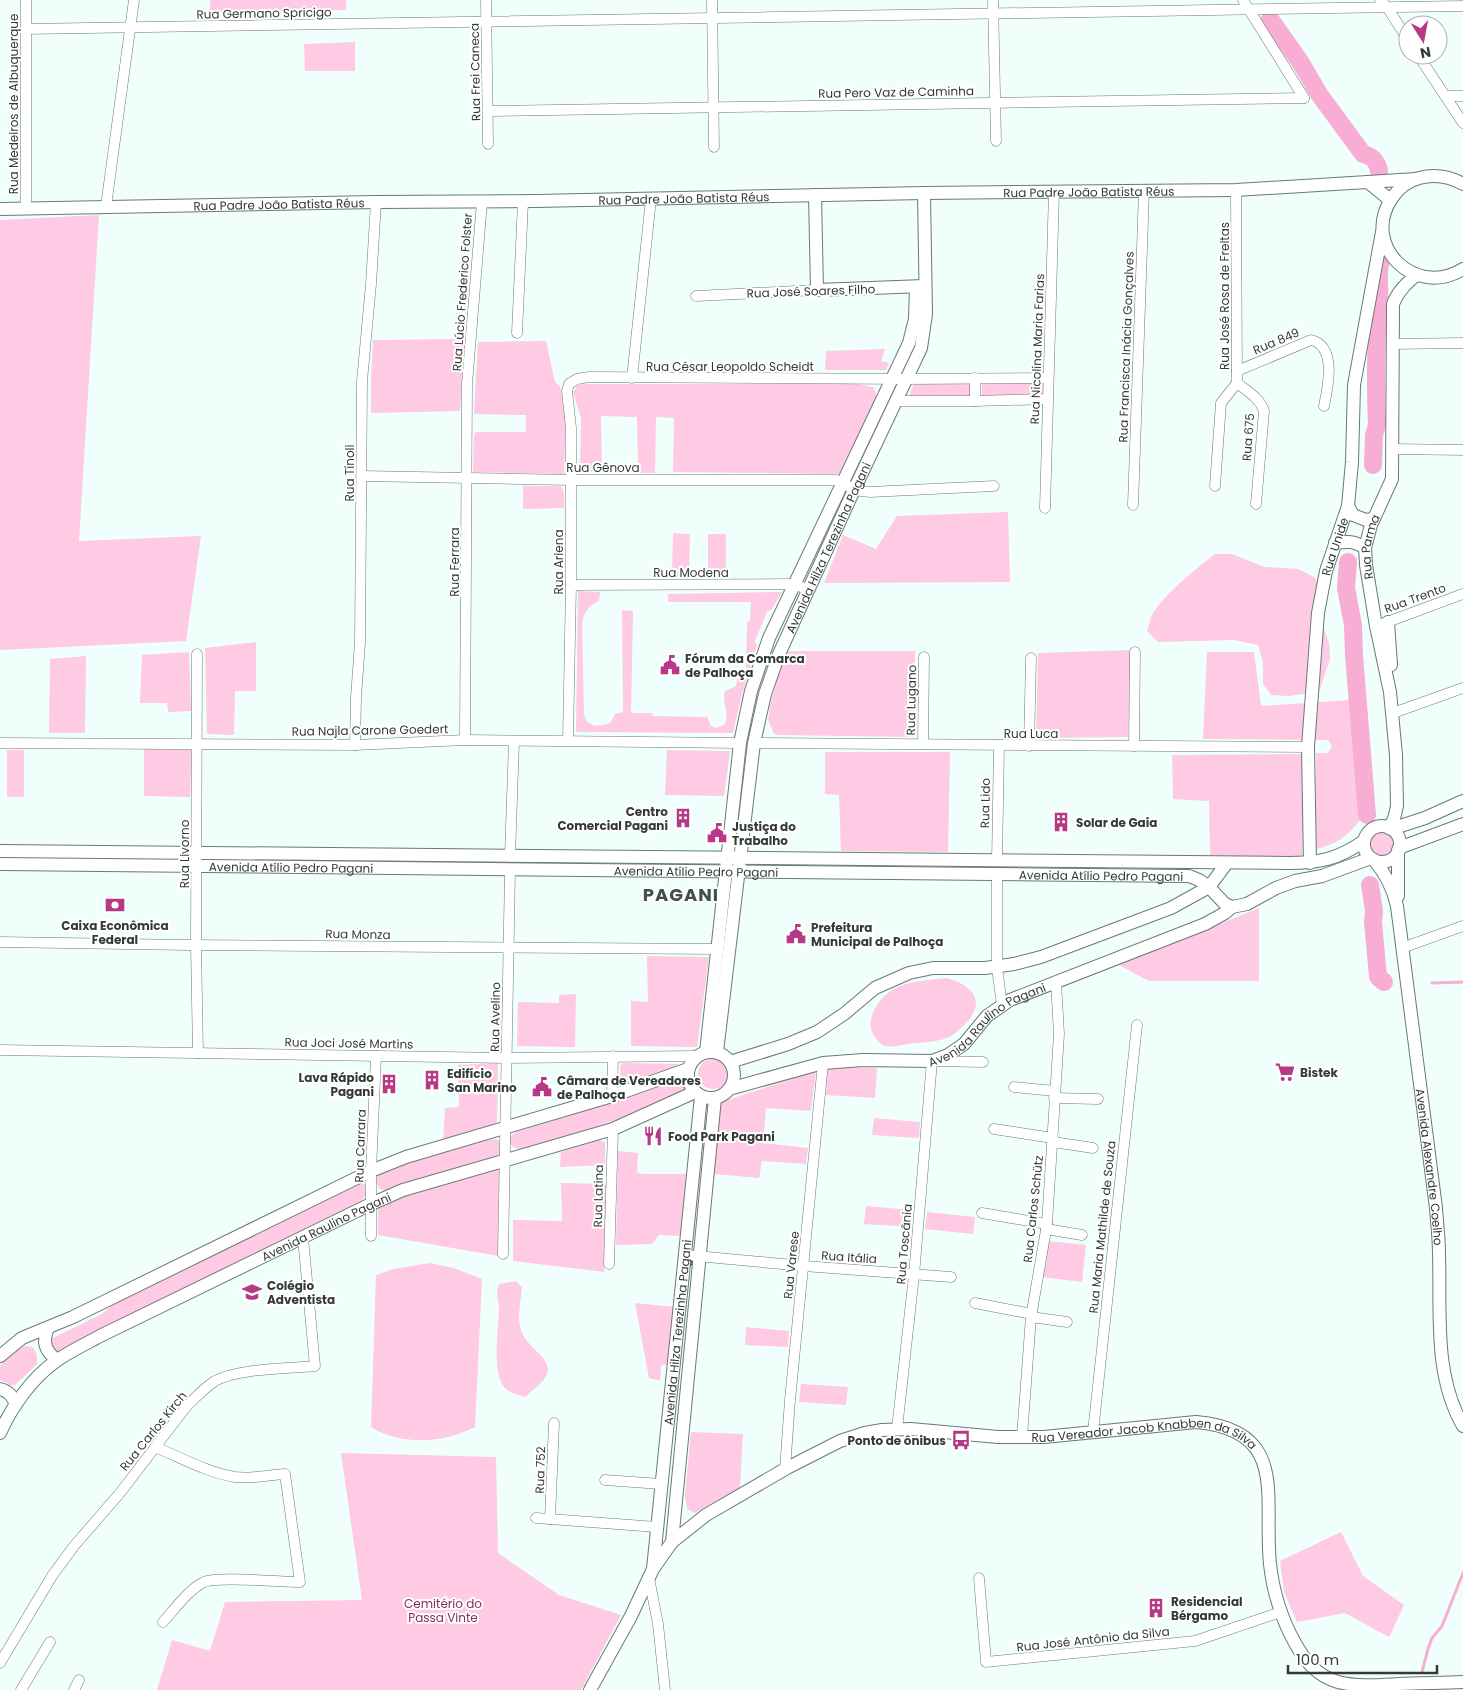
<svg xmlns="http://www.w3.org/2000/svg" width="1463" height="1690" viewBox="0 0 1463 1690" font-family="Poppins,sans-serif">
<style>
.green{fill:#fecae4}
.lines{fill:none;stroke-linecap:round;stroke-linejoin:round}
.stream{stroke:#f8add4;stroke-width:3}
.river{stroke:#f8add4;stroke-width:18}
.minor-casing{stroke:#697976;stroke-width:11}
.major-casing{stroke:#697976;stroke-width:14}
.minor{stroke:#fff;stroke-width:10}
.major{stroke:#fff;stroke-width:12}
.labels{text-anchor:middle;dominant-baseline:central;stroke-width:4;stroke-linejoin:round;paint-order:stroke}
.street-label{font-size:12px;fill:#323a38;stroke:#fff}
.poi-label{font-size:12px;font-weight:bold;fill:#323a38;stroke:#fff;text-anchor:start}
.park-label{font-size:12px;fill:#842e61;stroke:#fff}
.district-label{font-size:18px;font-weight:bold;letter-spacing:1px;fill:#404f4d;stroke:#fff}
</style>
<rect width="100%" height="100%" fill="#f0fffc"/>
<!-- green -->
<g class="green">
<path d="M210,0H346V10L210,13Z"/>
<path d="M355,42V71H305L304,44Z"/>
<path d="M99,215L79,541L201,536L186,641L0,650V220Z"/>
<path d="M468,339L466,357L462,378L460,411L371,413V381L373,340Z"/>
<path d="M546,341L555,382L560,386L566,416L564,474L473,472L474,434L476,432H526V415L474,414L478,342Z"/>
<path d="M885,349L881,361L889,363L886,370H825L826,351Z"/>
<path d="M982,381H1044V396L982,397Z"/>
<path d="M915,382H970V397L908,398Z"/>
<path d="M582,384H857L873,387L878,397L839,474L673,472L674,418L656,417L655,473H638L637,417L601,416L602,472L580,471L581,418L573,392L577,386Z"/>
<path d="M523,486H561L564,493V508L523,509Z"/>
<path d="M1008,512L1010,582L824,583L843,535L876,549L897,516Z"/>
<path d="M673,533L690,534L689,577H672Z"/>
<rect x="708" y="534" width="18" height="44"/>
<path d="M1215,554H1232L1264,567L1298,569L1314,577L1324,591L1322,608L1323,626L1329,643L1330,659L1319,692L1288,696L1271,695L1263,684V662L1258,645L1234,640L1158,642L1147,631C1149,626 1150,620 1152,615C1162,596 1197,568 1215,554Z"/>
<path d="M578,591L600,592L599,601C588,606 584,612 582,624L584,714L587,722L595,726L604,725L611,722L615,714L623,712L622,610L633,611L631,713H652L653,716L707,717L711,726L716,728L724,725C731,714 721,703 725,691L736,686L738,675L746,674L747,622L750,621L751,602H668V594L782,592L772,609L767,612L755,641L757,646L742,694L733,733L576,732Z"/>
<path d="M256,642V691H235L234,735L207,734L205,648Z"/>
<path d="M1131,650L1128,737L1036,738L1038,653Z"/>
<path d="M785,651H915L913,737L779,735L774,734L768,720L770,705Z"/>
<path d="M189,652L191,711L168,712L167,703H140L142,655Z"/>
<path d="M1207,652H1254L1261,706L1350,700L1360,820C1348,836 1335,845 1316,849V753H1328L1332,746L1328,740L1203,739Z"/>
<path d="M86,656L85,733H49L50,659Z"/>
<path d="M144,749L192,750L190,797L144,796Z"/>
<rect x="7" y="750" width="17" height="47"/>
<path d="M667,750L730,751L724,796L665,795Z"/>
<path d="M825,752H950L948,852L841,851L839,795L825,794Z"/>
<path d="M1298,754L1304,755L1305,762L1302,858L1210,857L1209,801L1173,799L1172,755Z"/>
<circle cx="1381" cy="843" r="12"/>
<path d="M1259,908V981H1149L1119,965Z"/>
<path d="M647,956L709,957L697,1047L631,1046V1001L648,1002Z"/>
<path d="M947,978C972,985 987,1001 966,1023C961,1028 956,1034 949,1037C936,1043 921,1042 908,1044C900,1045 893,1048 885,1046C880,1044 877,1040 874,1036C864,1020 878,999 892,990C907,981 929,980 947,978Z"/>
<path d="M576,994L575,1047L517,1046L518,1002L559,1003V995Z"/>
<circle cx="713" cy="1074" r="15"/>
<path d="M498,1063L497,1121L494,1125L443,1141L445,1108L459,1107L458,1065Z"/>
<path d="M623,1063L679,1064L676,1069L625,1086L621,1082L620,1066Z"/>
<path d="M828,1067L877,1068L875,1098L826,1095Z"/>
<path d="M816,1071L811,1111L766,1108L763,1143L808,1148L806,1164L762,1161L759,1178L714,1174L721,1102Z"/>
<path d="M680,1079L684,1085V1090L632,1115L529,1148L519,1149L513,1147L510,1143V1137L516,1132L591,1109Z"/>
<path d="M874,1118L920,1122L919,1138L872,1135Z"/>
<path d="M494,1139L499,1140L501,1154L497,1156L386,1191L380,1189L376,1182L377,1176L384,1170L483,1141Z"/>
<path d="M599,1140L605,1142V1165L560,1167L561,1152Z"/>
<path d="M618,1151L638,1153L637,1172L641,1174H686L681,1236L659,1235L652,1244L616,1245Z"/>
<path d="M499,1166L498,1256L378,1235V1203Z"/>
<path d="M364,1180L366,1195L361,1202L269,1250L59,1352H56L50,1347L51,1339L102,1314L112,1305Z"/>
<path d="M561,1183L606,1184L604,1272L513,1261V1220L562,1221Z"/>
<path d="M866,1206L912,1210L911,1227L864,1224Z"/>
<path d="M927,1212L975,1217L973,1234L925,1229Z"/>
<path d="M1047,1241L1086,1245L1082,1282L1042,1277Z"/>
<path d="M430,1263L454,1268L482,1279L475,1427C445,1443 400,1446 371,1427L376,1275L394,1269Z"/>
<path d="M516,1281L522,1287C521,1302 516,1318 522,1333C527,1348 557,1360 545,1378C540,1385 531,1391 525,1397C516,1394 507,1393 502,1384C493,1367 498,1331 499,1311C499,1301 495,1293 499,1284Z"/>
<path d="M635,1303L675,1307L670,1365H661L660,1381L649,1378Z"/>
<path d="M746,1327L789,1331L788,1347L745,1345Z"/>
<path d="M26,1346L33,1347L37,1356V1364L15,1385H10L0,1380C0,1377 0,1371 0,1367C3,1358 17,1347 26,1346Z"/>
<path d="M801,1384L848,1387L846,1405L799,1402Z"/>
<path d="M691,1432L743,1434L740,1488L695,1513L687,1509L685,1495Z"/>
<path d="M341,1453L496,1457L498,1553L559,1595L621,1615L581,1690H157L172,1640L210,1651L225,1602L362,1600Z"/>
<path d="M1341,1532L1363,1576L1404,1605L1389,1637L1345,1613L1297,1622L1284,1592L1280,1561Z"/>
</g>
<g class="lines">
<!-- stream -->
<g class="stream">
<path d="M1432,983L1463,982"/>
<path d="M1422,1672L1428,1649L1432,1638L1442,1626L1463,1573"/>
</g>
<!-- river -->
<g class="river">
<path d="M1270,19L1301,63L1319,94L1363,154C1373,156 1377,161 1379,171"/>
<path d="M1373,465L1374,435L1377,425C1375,382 1376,340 1379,298C1380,284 1377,273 1381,260"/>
<path d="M1348,562L1346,588L1353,625L1354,655L1367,815"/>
<path d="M1370,885L1374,911L1373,922L1378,977L1384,982"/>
</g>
<defs>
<g id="minor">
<path d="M26,0V208"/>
<path d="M486,0L488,144"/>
<path d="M712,0L714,147"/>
<path d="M993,0L996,141"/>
<path d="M1243,0L1304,98"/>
<path d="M1380,0L1387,7L1408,40"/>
<path d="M26,29L1463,6"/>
<path d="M1418,55L1463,123"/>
<path d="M1445,96H1463"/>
<path d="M488,111L1304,98"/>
<path d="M106,206L134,0"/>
<path d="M696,296L817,290"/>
<path d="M517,333L523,202"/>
<path d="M1392,344L1463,343"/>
<path d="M1237,371L1311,340C1337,346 1328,387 1324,406"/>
<path d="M632,378L651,199"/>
<path d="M975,378V401"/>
<path d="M1237,383C1247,391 1260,398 1264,411L1256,504"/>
<path d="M896,401H975L1048,399"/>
<path d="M1393,449L1463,450"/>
<path d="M362,476L571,480H836L844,483L854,490L870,492L994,486"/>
<path d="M1215,486L1221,403L1237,383L1236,190"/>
<path d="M1133,505L1144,191"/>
<path d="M1045,508L1054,191"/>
<path d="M571,585L794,584L809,590"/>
<path d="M1382,624L1463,594"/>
<path d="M197,654L196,945L198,1053"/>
<path d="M1393,713L1463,688"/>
<path d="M465,740L467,384L482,202"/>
<path d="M568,740L571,585V428L567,391L569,384L577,379L589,377L906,379L1048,378"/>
<path d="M0,743L355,745L465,740L740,743"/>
<path d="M754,743L1308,747"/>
<path d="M923,744L924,657"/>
<path d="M355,745L356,697L360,643L362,381L371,284L376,202"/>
<path d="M1029,746L1031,658"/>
<path d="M1134,746L1135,652"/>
<path d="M510,856L514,741"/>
<path d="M997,861L999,745"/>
<path d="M997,874V968L1002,1005"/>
<path d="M0,942L188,945L717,949"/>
<path d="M1402,948L1463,926"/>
<path d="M0,1050L507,1058L697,1056"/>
<path d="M1014,1087L1055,1091"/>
<path d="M612,1096L613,1056"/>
<path d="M1054,1098L1098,1099"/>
<path d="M994,1129L1053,1138"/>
<path d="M1053,1142L1093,1148"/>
<path d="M982,1213L1047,1224"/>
<path d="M1046,1229L1082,1235"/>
<path d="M371,1236V1171L376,1056"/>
<path d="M503,1254L510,870"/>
<path d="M685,1255L804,1266L951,1277"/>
<path d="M609,1264L613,1129"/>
<path d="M975,1303L1032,1314"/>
<path d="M1031,1317L1067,1322"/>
<path d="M897,1429L914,1275L932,1061L983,1062"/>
<path d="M1093,1432L1137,1025"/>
<path d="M1022,1437L1031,1317L1047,1224L1059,1034L1056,982"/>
<path d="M155,1447C180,1457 208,1473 235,1477C251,1479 269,1475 285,1474L300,1582C281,1582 219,1576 204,1582C188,1590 175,1609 163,1622"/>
<path d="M785,1469L790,1400L823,1063"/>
<path d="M605,1480L661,1484"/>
<path d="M536,1518L657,1527"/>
<path d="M550,1519L554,1423"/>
<path d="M649,1578L658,1624L665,1690"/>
<path d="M979,1578L986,1662L1195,1641L1281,1612"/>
<path d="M0,1663L52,1576L74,1546L120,1493L186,1407C195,1398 204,1388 215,1381C239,1368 287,1369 315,1366L303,1238"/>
<path d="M21,1690L50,1642"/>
<path d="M74,1690L79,1680"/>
</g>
<g id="major">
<path d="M1368,182L1390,200"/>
<path d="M1463,184C1449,176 1434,174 1419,178C1408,181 1398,189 1392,198C1360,245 1415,299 1463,269"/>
<path d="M815,195L817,290L924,286"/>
<path id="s1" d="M0,209L376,202L536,201L924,193L1236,190L1416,179"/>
<path d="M1348,506L1353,515L1366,520L1373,519"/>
<path d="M1335,543C1348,541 1354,541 1365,548"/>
<path d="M1388,622L1391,665"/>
<circle cx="1382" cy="844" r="18"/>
<path id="s2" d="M1389,828L1394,819L1397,806L1396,755L1390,692L1376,626L1366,565L1365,548L1371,525L1392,479L1393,304C1398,291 1406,284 1416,275"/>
<path d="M1391,829L1425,818L1463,801"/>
<path d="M1399,848L1463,824"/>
<path d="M0,851L1288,863C1320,863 1338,859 1364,841"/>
<path id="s3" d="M1374,860C1386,874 1393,888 1397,906L1436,1208C1437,1223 1439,1238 1439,1254C1441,1311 1433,1374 1463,1426"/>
<path id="s4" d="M1310,863L1308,747L1318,613L1326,571L1348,506L1352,462L1354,385L1382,232"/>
<path id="s5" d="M0,864L1189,876L1199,880L1209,887L1225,904L1232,907L1247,904L1276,888L1295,881L1322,876L1371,858"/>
<path d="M1398,896V850"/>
<circle cx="711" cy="1075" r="23"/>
<path d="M706,1052L740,743L751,691L769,638L909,343L915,319L916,287"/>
<path id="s6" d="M717,1052L754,743L765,694L779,654L854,490L921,348L926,314L924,193"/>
<path d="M730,1062L788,1044L817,1032L844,1014L875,988L909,973L933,968H985L1014,964L1041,957L1171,908L1209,887L1227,863"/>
<path id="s7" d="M729,1089L823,1063L863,1060L932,1061L948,1055L964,1044L987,1016L1010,1000L1205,924L1225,913L1232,907"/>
<path d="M48,1328C42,1342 45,1351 57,1360"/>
<path d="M0,1356L22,1338L73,1317L371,1171L406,1157L612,1096L688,1069"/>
<path d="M0,1389C9,1391 12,1396 16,1404"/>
<path id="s8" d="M0,1433C12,1406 32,1378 56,1361C70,1351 86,1344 100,1336L371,1204L403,1190L613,1129L695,1092"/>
<path d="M672,1542L715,1098"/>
<path id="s9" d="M653,1569L701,1096"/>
<path id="s10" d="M590,1690L631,1616L653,1569L672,1542L706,1515L787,1468L840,1441L865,1433L882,1430L911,1429L998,1437H1044L1196,1422C1290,1430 1263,1498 1270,1564C1273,1591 1281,1618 1295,1643C1305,1661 1317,1676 1338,1682C1358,1687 1379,1685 1399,1684C1420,1683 1442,1683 1463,1682"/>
</g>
</defs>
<!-- minor casing -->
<use href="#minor" class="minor-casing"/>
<!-- major casing -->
<use href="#major" class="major-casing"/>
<!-- minor -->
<use href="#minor" class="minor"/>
<!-- major -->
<use href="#major" class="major"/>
</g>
<!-- icons -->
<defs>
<symbol id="civic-bare" viewBox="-9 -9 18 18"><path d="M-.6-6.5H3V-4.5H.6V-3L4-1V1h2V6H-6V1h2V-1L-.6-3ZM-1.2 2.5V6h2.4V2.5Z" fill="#b73885" stroke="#fff" stroke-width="2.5" paint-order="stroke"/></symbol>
<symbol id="building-bare" viewBox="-9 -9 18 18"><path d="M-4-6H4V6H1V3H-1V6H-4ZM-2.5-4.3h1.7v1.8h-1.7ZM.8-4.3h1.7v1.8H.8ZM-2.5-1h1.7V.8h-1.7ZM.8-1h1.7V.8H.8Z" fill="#b73885" stroke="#fff" stroke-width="2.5" paint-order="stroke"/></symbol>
<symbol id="bank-bare" viewBox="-9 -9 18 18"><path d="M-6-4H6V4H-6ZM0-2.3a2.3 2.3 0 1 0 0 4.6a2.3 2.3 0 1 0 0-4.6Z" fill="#b73885" stroke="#fff" stroke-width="2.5" paint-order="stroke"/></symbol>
<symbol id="supermarket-bare" viewBox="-9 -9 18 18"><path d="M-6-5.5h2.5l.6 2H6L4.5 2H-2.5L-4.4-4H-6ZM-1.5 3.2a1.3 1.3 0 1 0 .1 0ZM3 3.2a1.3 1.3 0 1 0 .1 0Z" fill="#b73885" stroke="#fff" stroke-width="2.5" paint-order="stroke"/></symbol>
<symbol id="restaurant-bare" viewBox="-9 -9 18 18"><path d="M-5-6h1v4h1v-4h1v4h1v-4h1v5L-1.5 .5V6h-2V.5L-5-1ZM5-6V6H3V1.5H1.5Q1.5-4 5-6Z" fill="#b73885" stroke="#fff" stroke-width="2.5" paint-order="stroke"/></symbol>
<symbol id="school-bare" viewBox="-9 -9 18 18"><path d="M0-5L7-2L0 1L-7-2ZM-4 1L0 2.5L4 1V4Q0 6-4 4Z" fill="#b73885" stroke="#fff" stroke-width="2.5" paint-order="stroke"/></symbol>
<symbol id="bus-bare" viewBox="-9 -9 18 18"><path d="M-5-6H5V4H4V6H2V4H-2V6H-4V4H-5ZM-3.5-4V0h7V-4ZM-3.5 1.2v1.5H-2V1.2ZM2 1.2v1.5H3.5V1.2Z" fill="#b73885" stroke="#fff" stroke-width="2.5" paint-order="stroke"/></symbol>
</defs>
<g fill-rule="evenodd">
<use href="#civic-bare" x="656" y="651" width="28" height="28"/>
<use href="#building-bare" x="669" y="804" width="28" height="28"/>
<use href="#building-bare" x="1047" y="808" width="28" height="28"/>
<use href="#civic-bare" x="703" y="819" width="28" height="28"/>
<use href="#bank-bare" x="101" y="891" width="28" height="28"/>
<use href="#civic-bare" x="782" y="920" width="28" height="28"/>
<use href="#supermarket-bare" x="1271" y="1058" width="28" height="28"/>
<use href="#building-bare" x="418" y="1066" width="28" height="28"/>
<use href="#building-bare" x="375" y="1070" width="28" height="28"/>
<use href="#civic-bare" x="528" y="1073" width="28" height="28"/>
<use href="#restaurant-bare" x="639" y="1122" width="28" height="28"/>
<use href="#school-bare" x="238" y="1278" width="28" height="28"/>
<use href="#bus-bare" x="947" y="1426" width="28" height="28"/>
<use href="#building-bare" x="1142" y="1594" width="28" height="28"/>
</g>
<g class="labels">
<!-- street labels -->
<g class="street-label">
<text transform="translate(264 13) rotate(-1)">Rua Germano Spricigo</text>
<text transform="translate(475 72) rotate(-91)">Rua Frei Caneca</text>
<text transform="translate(896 92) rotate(-1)">Rua Pero Vaz de Caminha</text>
<text transform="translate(13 104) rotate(-90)">Rua Medeiros de Albuquerque</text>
<text stroke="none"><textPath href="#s1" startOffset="1089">Rua Padre João Batista Réus</textPath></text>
<text stroke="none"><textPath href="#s1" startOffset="684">Rua Padre João Batista Réus</textPath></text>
<text stroke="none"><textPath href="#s1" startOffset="279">Rua Padre João Batista Réus</textPath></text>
<text transform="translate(811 291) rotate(-2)">Rua José Soares Filho</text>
<text transform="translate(462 292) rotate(-86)">Rua Lúcio Frederico Folster</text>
<text transform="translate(1224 296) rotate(-90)">Rua José Rosa de Freitas</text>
<text transform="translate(1276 341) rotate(-23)">Rua 849</text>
<text transform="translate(1126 347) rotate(-88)">Rua Francisca Inácia Gonçalves</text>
<text transform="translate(1037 349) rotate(-88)">Rua Nicolina Maria Farias</text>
<text x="730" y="366">Rua César Leopoldo Scheidt</text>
<text transform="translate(1248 437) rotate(-86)">Rua 675</text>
<text x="603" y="467">Rua Gênova</text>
<text transform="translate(349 473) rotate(-90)">Rua Tínoli</text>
<text stroke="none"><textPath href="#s6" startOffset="521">Avenida Hilza Terezinha Pagani</textPath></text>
<text stroke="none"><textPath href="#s4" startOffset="319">Rua Unide</textPath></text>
<text stroke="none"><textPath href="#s2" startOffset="286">Rua Parma</textPath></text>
<text transform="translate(454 562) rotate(-90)">Rua Ferrara</text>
<text transform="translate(558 562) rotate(-90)">Rua Ariena</text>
<text x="691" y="572">Rua Modena</text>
<text transform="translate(1415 598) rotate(-20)">Rua Trento</text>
<text transform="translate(911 700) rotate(-89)">Rua Lugano</text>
<text transform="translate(370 730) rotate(-1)">Rua Najla Carone Goedert</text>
<text x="1031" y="733">Rua Luca</text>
<text transform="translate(985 803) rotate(-89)">Rua Lido</text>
<text transform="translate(184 854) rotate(-90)">Rua Livorno</text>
<text stroke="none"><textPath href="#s5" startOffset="291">Avenida Atílio Pedro Pagani</textPath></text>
<text stroke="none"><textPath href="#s5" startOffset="696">Avenida Atílio Pedro Pagani</textPath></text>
<text stroke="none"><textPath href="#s5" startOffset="1101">Avenida Atílio Pedro Pagani</textPath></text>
<text transform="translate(358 934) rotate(1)">Rua Monza</text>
<text transform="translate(495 1017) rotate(-89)">Rua Avelino</text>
<text stroke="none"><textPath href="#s7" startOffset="274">Avenida Raulino Pagani</textPath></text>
<text transform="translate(349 1043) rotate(1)">Rua Joci José Martins</text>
<text transform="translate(360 1146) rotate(-88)">Rua Carrara</text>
<text stroke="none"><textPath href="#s3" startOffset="315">Avenida Alexandre Coelho</textPath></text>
<text transform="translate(598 1196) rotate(-89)">Rua Latina</text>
<text transform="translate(1033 1209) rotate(-84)">Rua Carlos Schütz</text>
<text stroke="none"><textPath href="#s8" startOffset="394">Avenida Raulino Pagani</textPath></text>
<text transform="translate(1102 1227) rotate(-84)">Rua Maria Mathilde de Souza</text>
<text transform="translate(904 1244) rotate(-85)">Rua Toscânia</text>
<text transform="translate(849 1257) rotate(4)">Rua Itália</text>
<text transform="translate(791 1265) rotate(-84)">Rua Varese</text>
<text stroke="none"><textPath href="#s9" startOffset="238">Avenida Hilza Terezinha Pagani</textPath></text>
<text transform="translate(153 1431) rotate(-51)">Rua Carlos Kirch</text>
<text stroke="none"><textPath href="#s10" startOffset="675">Rua Vereador Jacob Knabben da Silva</textPath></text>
<text transform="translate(540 1470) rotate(-88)">Rua 752</text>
<text transform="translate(1093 1639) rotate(-6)">Rua José Antônio da Silva</text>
</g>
<!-- poi labels -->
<g class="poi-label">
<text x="685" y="658">Fórum da Comarca<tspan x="685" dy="14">de Palhoça</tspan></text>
<text x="668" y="811" text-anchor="end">Centro<tspan x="668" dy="14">Comercial Pagani</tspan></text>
<text x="1076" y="822">Solar de Gaia</text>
<text x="732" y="826">Justiça do<tspan x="732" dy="14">Trabalho</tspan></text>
<text x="115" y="925" text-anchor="middle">Caixa Econômica<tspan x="115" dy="14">Federal</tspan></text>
<text x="811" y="927">Prefeitura<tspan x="811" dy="14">Municipal de Palhoça</tspan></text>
<text x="1300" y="1072">Bistek</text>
<text x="447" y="1073">Edifício<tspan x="447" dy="14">San Marino</tspan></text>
<text x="374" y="1077" text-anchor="end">Lava Rápido<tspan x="374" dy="14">Pagani</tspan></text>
<text x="557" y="1080">Câmara de Vereadores<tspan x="557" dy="14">de Palhoça</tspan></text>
<text x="668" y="1136">Food Park Pagani</text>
<text x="267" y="1285">Colégio<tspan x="267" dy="14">Adventista</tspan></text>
<text x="946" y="1440" text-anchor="end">Ponto de ônibus</text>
<text x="1171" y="1601">Residencial<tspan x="1171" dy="14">Bérgamo</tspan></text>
</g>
<!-- park labels -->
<g class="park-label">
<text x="443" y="1603">Cemitério do<tspan x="443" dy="14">Passa Vinte</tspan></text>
</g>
<!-- district labels -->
<g class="district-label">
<text x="681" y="894">PAGANI</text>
</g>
</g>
<!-- north arrow -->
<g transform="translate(1423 40) rotate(169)"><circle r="24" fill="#ffffff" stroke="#adb0af"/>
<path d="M0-4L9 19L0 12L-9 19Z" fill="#b73885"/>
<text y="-8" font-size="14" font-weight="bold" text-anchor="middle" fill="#323a38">N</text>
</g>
<!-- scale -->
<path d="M1288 1665v8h149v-8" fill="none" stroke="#323a38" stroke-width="2.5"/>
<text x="1296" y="1665" font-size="15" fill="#323a38" stroke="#ffffff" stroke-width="4" paint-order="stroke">100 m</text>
</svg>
